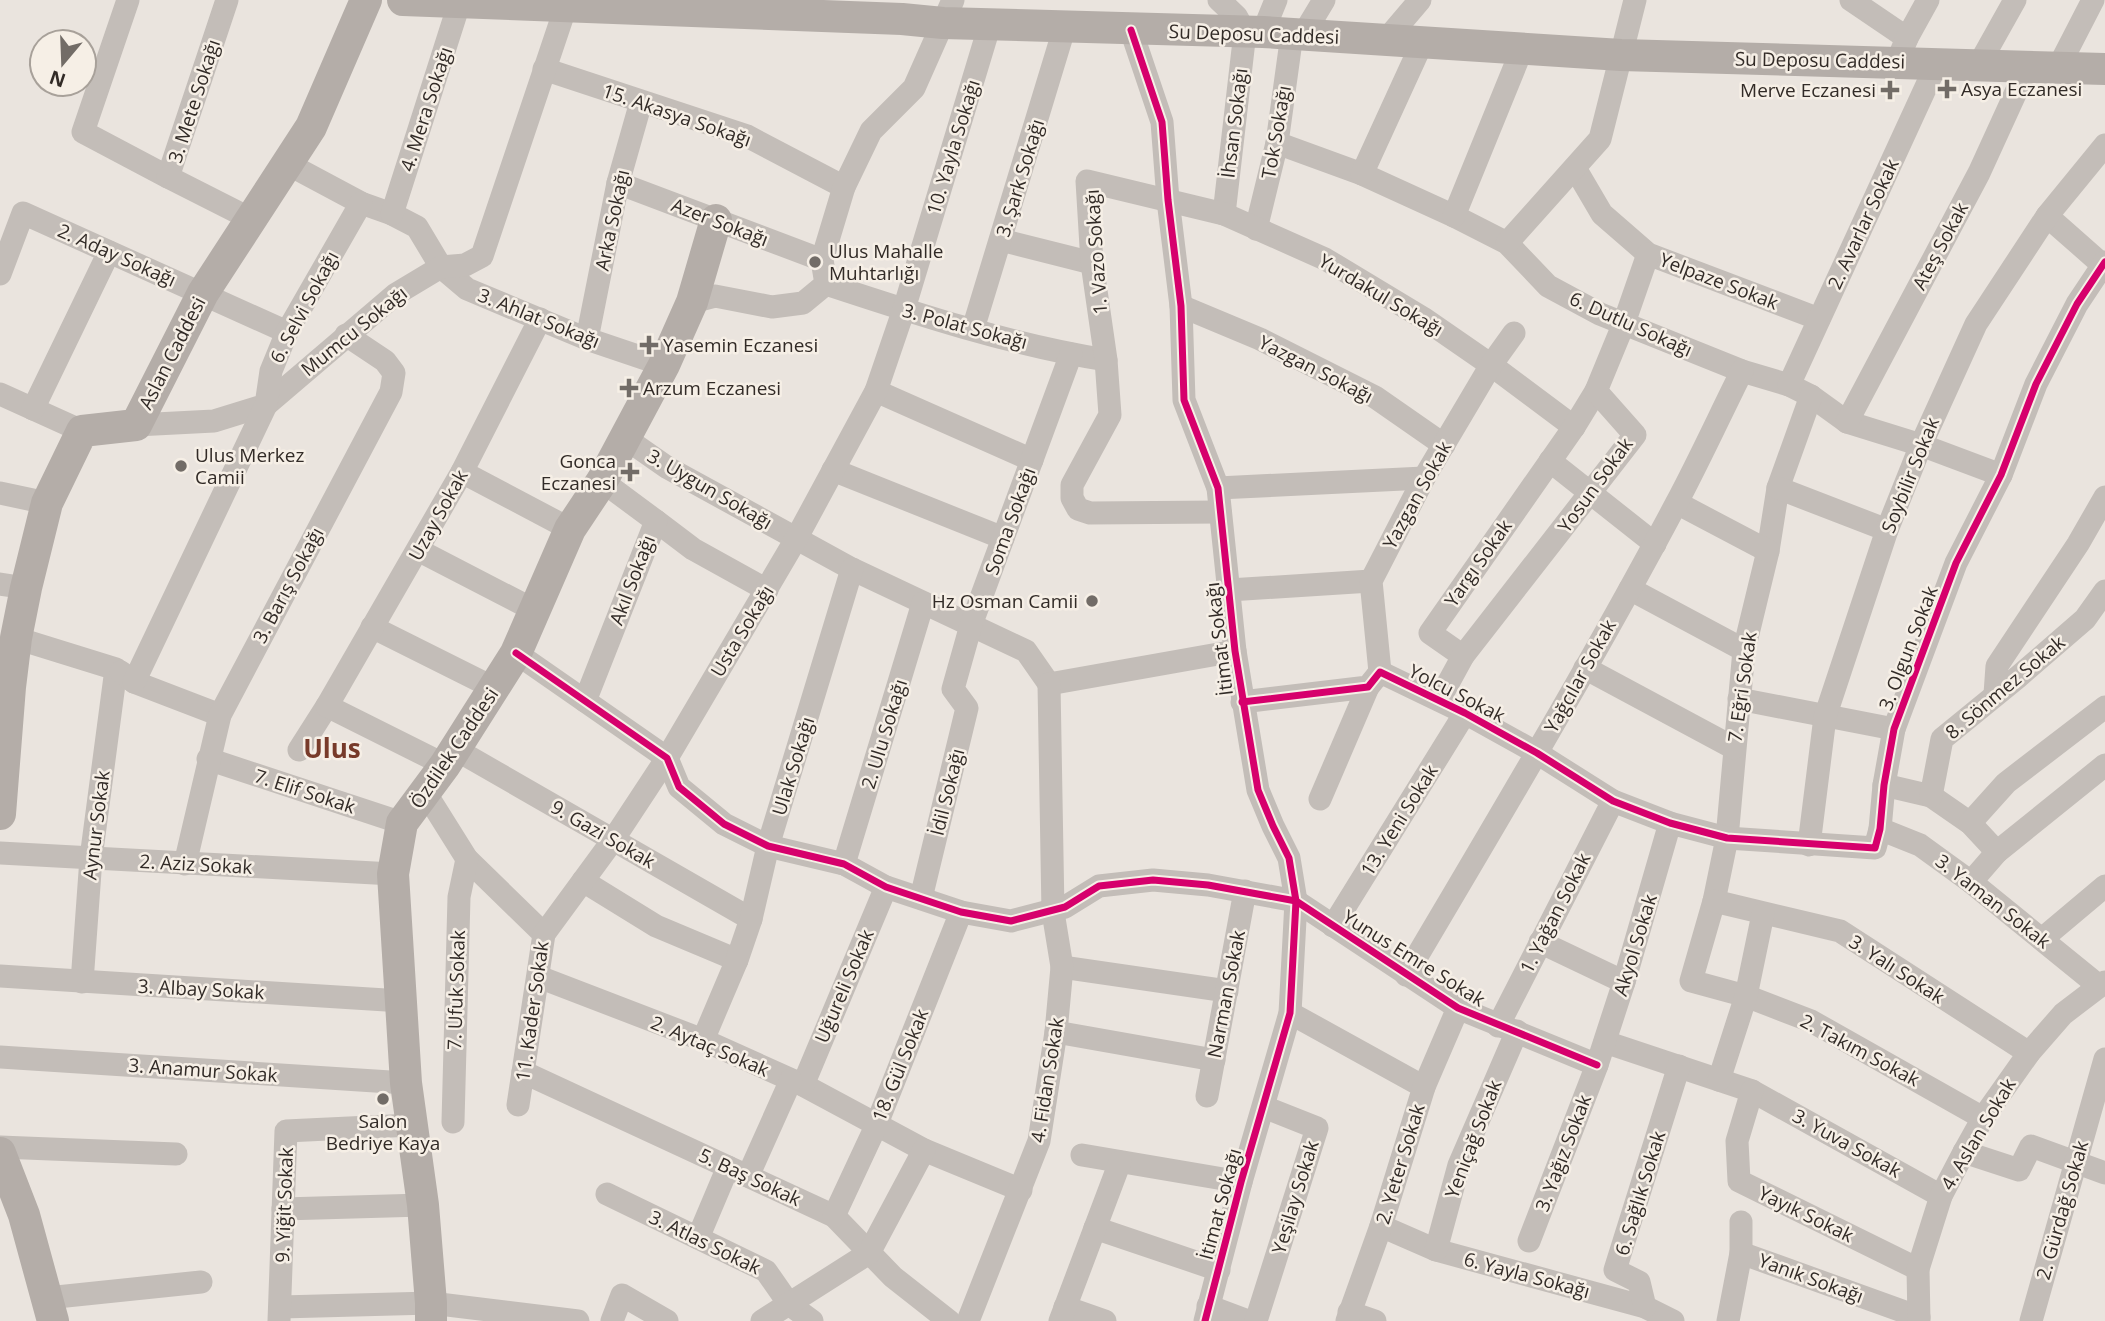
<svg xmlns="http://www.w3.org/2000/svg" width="2105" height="1321" viewBox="0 0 2105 1321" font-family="'Open Sans',sans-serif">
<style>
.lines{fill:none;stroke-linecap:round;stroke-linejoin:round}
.minor{stroke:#c3bdb8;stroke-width:23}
.secondary{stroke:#b4ada8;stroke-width:32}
.cycleway-casing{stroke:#f6efe6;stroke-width:11}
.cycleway{stroke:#d6006c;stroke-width:7}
.poi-dot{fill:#726c67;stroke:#f6efe6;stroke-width:2.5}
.labels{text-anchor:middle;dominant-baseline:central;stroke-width:5;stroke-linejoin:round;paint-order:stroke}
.street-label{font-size:19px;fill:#322b27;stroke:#f6efe6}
.poi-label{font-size:19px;fill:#322b27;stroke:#f6efe6;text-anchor:start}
.district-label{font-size:26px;font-weight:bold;fill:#783b2a;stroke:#f6efe6}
</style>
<rect width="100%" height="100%" fill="#eae4de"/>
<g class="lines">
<!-- minor -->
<g class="minor">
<path d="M128,0L83,132L168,177L227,0"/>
<path d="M1219,0L1236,16L1245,32L1224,214"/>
<path d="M1851,0L1907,38"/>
<path d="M1131,30L1162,122L1168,200L1181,306L1184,400L1218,488L1235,651L1258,790L1273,826L1289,858L1296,901L1290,1013L1241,1182L1205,1321"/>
<path d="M1263,32L1276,0"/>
<path d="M1303,35L1324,0"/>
<path d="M1386,40L1420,0"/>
<path d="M1897,62L1907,38L1928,0"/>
<path d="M1978,66L2015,0"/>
<path d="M2058,68L2093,0"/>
<path d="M544,69L747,136L844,187"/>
<path d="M1277,143L1362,174L1454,216L1507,243L1548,286L1600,314L1742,371L1789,385L1811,396L1847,422L1921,445L2001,475"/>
<path d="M288,164L361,203L392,214L417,227L441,267L467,289L587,339L664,365"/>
<path d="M1575,168L1602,214L1648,254L1819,319"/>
<path d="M1362,174L1422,43"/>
<path d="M168,177L251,219"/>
<path d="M618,183L822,260"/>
<path d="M392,214L459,4"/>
<path d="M1454,216L1522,49"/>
<path d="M2047,216L2105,267"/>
<path d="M1256,229L1277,143L1292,34"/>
<path d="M1001,240L1092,263"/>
<path d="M1507,243L1600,139L1635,0"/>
<path d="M0,274L23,213L287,332"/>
<path d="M826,284C917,314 1011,345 1106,360"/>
<path d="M692,302L715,296L772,307L803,303L826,284L822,260L844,187L871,131L914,88L953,0"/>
<path d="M1181,306L1260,339L1375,397L1444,445"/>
<path d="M973,329L1065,26"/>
<path d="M587,339L618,183L641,102"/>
<path d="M1789,385L1937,63"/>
<path d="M876,391L1032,460"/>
<path d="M0,394L82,431"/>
<path d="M1811,396L1778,488L1768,551L1744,650L1727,838L1714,901L1691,981L1746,996L1811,1021L1983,1118"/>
<path d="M33,409L109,252"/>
<path d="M1847,422L1979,173L2027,68"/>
<path d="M136,425L214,421L266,405L396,294L441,267L465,265L482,256L568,0"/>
<path d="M625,438L668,468L852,569L1026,651L1049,684"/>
<path d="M1550,461L1655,544"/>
<path d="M833,470L1003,538"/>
<path d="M462,472L570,529"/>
<path d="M1218,488L1424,478"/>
<path d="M1778,488L1887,530"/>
<path d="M0,493L47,503"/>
<path d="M1677,503L1768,551"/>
<path d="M1220,512L1090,513L1078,509L1072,498V485L1110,415L1106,360L1092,263L1087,181L1224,214L1325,259L1423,318L1491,365L1574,427"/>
<path d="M656,521L693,549L767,590"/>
<path d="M418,550L534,610"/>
<path d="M0,584L26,588"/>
<path d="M1630,589L1744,650"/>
<path d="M1229,590L1371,581"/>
<path d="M372,627L494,688"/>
<path d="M16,638L116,669L91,858L82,982"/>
<path d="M516,653L667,758L679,787L724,824L768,846L844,864L886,887L961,912L1011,921L1065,907L1099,886L1153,880L1208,885L1296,901L1458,1008L1597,1065"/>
<path d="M1463,656L1430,633L1574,427L1596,391"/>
<path d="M1585,668L1734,748"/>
<path d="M121,672L134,682L220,715"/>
<path d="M1380,672L1371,581L1424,478L1491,365L1514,333"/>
<path d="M134,682L266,405L271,371L287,332L361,203"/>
<path d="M1049,684L1235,651"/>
<path d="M1995,694L1997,666L2078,544L2105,497"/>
<path d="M1739,699L1894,729"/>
<path d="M1439,700L1463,656L1635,435L1596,391L1624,323L1648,254"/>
<path d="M585,701L656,521L602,481"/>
<path d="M1242,702L1368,687L1380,672L1465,713L1537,753L1613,801L1670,823L1727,838L1875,848L1880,829L1884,785L1894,729L1956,563L2001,475L2036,384L2077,304L2105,262"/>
<path d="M455,749L751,919"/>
<path d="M299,750L327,706"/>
<path d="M208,759L402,823"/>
<path d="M445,765L327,706L462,472L540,319"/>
<path d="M1884,785L1931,796L1970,823L1997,852"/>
<path d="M425,792L467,859L544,934L518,1105"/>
<path d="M1931,796L1942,739L2018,677L2085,619L2105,591"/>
<path d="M1320,799L1368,687"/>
<path d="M1970,823L2006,783L2105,707"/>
<path d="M1880,829L1920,845L1971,882L2099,986"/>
<path d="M1809,845L1825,717L1887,530L1921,445L1976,324L2047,216L2105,145"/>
<path d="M0,853L393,874"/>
<path d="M185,864L220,715L391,392L394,373L385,361L346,335"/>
<path d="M844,864L923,603"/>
<path d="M583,881L656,926L737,960"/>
<path d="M1971,882L1997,852L2105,765"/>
<path d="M921,898L967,708L953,689L971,625L1071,354"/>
<path d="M1714,901L1840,931L2029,1053"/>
<path d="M1333,926L1465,713"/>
<path d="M544,934L613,840L667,758L796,539L876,391L904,309L990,24"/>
<path d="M2042,939L2105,886"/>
<path d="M1540,942L1624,982"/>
<path d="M1062,967L1227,991"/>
<path d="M1406,975C1498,819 1591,664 1676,504C1699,461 1720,415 1742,371"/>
<path d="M0,976L402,1001"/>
<path d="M539,977L703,1040L803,1085L924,1150L1021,1190"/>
<path d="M1290,1013L1424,1087"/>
<path d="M1498,1026L1613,801"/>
<path d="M1056,1032L1214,1060"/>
<path d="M703,1040L737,960L751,919L768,846L852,569"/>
<path d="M1605,1042L1752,1091L1941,1196"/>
<path d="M0,1057L406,1083"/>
<path d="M523,1072L834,1216L893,1277L949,1321"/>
<path d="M1719,1080L1746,996L1763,914"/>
<path d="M803,1085L886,887"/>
<path d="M1752,1091L1737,1141L1739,1181L1918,1269"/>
<path d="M1207,1096L1245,891"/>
<path d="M453,1122L459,897L467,859"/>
<path d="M0,1147L176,1154"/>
<path d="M1964,1152L2019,1170L2031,1146L2105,1173"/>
<path d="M1082,1155L1241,1182"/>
<path d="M748,1176L791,1080"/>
<path d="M607,1194L766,1271L789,1304L812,1321"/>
<path d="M283,1209L423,1205"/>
<path d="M834,1216L876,1126L961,912"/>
<path d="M1381,1226L1436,1250L1645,1307L1673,1321"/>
<path d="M1095,1228L1219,1270"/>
<path d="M698,1238L728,1167"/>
<path d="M1529,1241L1597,1065L1624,982L1670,823"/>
<path d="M1436,1250L1459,1165L1517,1031"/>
<path d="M1741,1253L1919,1317"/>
<path d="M47,1298L201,1282"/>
<path d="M1208,1306L1248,1321"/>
<path d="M281,1307L431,1303L578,1321"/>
<path d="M1065,1307L1105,1321"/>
<path d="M1645,1307L1639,1282L1615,1270L1679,1066"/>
<path d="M1349,1312L1375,1321"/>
<path d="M279,1321L286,1131L412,1125"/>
<path d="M612,1321L622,1295L667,1321"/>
<path d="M762,1321L869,1253L924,1150"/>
<path d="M968,1321L1039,1141L1056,1032L1062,967L1053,912L1049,684"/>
<path d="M1060,1321L1120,1162"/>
<path d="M1256,1321L1317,1128L1264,1107"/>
<path d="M1347,1321L1381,1226L1424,1087L1458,1008"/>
<path d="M1728,1321L1741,1253V1222"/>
<path d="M1919,1321L1918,1269L1941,1196L1964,1152L1983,1118L2029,1053L2063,1014L2105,982"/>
<path d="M2031,1321L2105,1059"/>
</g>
<!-- secondary -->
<g class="secondary">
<path d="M403,0L902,19L943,23L1263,32L1621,55L2105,69"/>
<path d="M0,814L10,687L16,638L26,588L47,503L82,431L136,425L203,293L311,127L366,0"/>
<path d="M0,1153L24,1215L53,1321"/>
<path d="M431,1321V1303L423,1205L406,1083L393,874L402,823L445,765L516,653L570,529L602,481L664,365L692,302L716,220"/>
</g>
<defs>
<g id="cycleway">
<path d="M1131,30L1162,122L1168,200L1181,306L1184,400L1218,488L1235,651L1258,790L1273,826L1289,858L1296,901L1290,1013L1241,1182L1205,1321"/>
<path d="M516,653L667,758L679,787L724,824L768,846L844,864L886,887L961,912L1011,921L1065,907L1099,886L1153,880L1208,885L1296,901L1458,1008L1597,1065"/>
<path d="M1242,702L1368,687L1380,672L1465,713L1537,753L1613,801L1670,823L1727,838L1875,848L1880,829L1884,785L1894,729L1956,563L2001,475L2036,384L2077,304L2105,262"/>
</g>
</defs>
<!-- cycleway casing -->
<use href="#cycleway" class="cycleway-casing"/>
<!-- cycleway -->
<use href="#cycleway" class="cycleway"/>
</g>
<!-- markers -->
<g class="poi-dot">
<path d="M1943.5 78.5h7v7h7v7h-7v7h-7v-7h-7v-7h7z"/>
<path d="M1886.5 79.5h7v7h7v7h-7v7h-7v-7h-7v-7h7z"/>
<circle cx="815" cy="262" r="7"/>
<path d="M645.5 334.5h7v7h7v7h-7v7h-7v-7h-7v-7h7z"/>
<path d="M625.5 377.5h7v7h7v7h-7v7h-7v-7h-7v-7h7z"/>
<circle cx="181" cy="466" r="7"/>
<path d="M626.5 461.5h7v7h7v7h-7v7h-7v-7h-7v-7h7z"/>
<circle cx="1092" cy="601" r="7"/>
<circle cx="383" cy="1099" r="7"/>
</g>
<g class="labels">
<!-- street labels -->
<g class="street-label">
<text transform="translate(1254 34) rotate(2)">Su Deposu Caddesi</text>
<text transform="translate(1820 60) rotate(1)">Su Deposu Caddesi</text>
<text transform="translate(194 101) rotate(-72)">3. Mete Sokağı</text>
<text transform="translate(426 109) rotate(-72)">4. Mera Sokağı</text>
<text transform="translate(677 115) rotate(19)">15. Akasya Sokağı</text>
<text transform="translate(1234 123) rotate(-83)">İhsan Sokağı</text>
<text transform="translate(1276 132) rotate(-80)">Tok Sokağı</text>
<text transform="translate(953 147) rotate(-73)">10. Yayla Sokağı</text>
<text transform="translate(1020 178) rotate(-73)">3. Şark Sokağı</text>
<text transform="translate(612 220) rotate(-78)">Arka Sokağı</text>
<text transform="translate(720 222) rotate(21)">Azer Sokağı</text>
<text transform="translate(1863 224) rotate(-65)">2. Avarlar Sokak</text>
<text transform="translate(1940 246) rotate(-62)">Ateş Sokak</text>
<text transform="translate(1096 252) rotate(-94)">1. Vazo Sokağı</text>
<text transform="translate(117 255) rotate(24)">2. Aday Sokağı</text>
<text transform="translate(1719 281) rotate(21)">Yelpaze Sokak</text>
<text transform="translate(1381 295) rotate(31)">Yurdakul Sokağı</text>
<text transform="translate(304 307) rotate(-62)">6. Selvi Sokağı</text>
<text transform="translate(539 318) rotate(22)">3. Ahlat Sokağı</text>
<text transform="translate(1631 324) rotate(24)">6. Dutlu Sokağı</text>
<text transform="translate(965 326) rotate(15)">3. Polat Sokağı</text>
<text transform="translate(354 331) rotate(-39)">Mumcu Sokağı</text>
<text transform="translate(172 353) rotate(-63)">Aslan Caddesi</text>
<text transform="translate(1316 369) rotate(27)">Yazgan Sokağı</text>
<text transform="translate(1910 475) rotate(-68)">Soybilir Sokak</text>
<text transform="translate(1595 485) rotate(-54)">Yosun Sokak</text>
<text transform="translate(710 489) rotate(30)">3. Uygun Sokağı</text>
<text transform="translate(1417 495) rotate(-61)">Yazgan Sokak</text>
<text transform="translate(438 515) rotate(-61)">Uzay Sokak</text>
<text transform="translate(1010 521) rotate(-70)">Soma Sokağı</text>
<text transform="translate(1478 563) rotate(-55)">Yargı Sokak</text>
<text transform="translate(632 580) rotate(-69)">Akıl Sokağı</text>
<text transform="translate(288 585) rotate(-62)">3. Barış Sokağı</text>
<text transform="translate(742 631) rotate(-59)">Usta Sokağı</text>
<text transform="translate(1219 639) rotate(-97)">İtimat Sokağı</text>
<text transform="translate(1908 648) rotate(-69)">3. Olgun Sokak</text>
<text transform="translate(1580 676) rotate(-61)">Yağcılar Sokak</text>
<text transform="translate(1742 687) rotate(-82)">7. Eğri Sokak</text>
<text transform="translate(2005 687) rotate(-40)">8. Sönmez Sokak</text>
<text transform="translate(1457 693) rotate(27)">Yolcu Sokak</text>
<text transform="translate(884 734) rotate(-73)">2. Ulu Sokağı</text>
<text transform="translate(454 748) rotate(-56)">Özdilek Caddesi</text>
<text transform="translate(793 766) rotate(-73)">Ulak Sokağı</text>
<text transform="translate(305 791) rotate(18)">7. Elif Sokak</text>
<text transform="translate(947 792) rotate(-76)">İdil Sokağı</text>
<text transform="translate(1399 820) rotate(-58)">13. Yeni Sokak</text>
<text transform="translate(96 825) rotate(-83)">Aynur Sokak</text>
<text transform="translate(603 834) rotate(30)">9. Gazi Sokak</text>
<text transform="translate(196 864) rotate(3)">2. Aziz Sokak</text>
<text transform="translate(1993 901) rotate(38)">3. Yaman Sokak</text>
<text transform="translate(1555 913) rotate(-63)">1. Yağan Sokak</text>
<text transform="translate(1635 945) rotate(-73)">Akyol Sokak</text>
<text transform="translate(1414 958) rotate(32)">Yunus Emre Sokak</text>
<text transform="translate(1897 969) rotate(33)">3. Yalı Sokak</text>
<text transform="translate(844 986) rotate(-67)">Uğureli Sokak</text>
<text transform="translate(201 989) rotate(3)">3. Albay Sokak</text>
<text transform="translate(456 990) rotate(-88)">7. Ufuk Sokak</text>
<text transform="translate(1226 994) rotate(-79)">Narman Sokak</text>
<text transform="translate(532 1011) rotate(-82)">11. Kader Sokak</text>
<text transform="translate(710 1046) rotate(23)">2. Aytaç Sokak</text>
<text transform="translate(1860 1050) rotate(28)">2. Takım Sokak</text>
<text transform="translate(900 1065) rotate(-68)">18. Gül Sokak</text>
<text transform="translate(203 1070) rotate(4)">3. Anamur Sokak</text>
<text transform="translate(1047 1080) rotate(-81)">4. Fidan Sokak</text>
<text transform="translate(1978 1134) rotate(-59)">4. Aslan Sokak</text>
<text transform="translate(1473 1139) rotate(-69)">Yeniçağ Sokak</text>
<text transform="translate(1847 1143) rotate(29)">3. Yuva Sokak</text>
<text transform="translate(1563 1153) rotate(-69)">3. Yağız Sokak</text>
<text transform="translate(1400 1164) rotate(-73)">2. Yeter Sokak</text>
<text transform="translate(750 1177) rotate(25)">5. Baş Sokak</text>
<text transform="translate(1640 1193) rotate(-73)">6. Sağlık Sokak</text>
<text transform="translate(1295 1197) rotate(-73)">Yeşilay Sokak</text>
<text transform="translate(1220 1204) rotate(-75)">İtimat Sokağı</text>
<text transform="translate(284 1205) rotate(-88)">9. Yiğit Sokak</text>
<text transform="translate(2062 1210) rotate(-74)">2. Gürdağ Sokak</text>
<text transform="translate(1806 1214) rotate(26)">Yayık Sokak</text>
<text transform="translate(705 1242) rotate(26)">3. Atlas Sokak</text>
<text transform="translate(1527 1275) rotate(15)">6. Yayla Sokağı</text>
<text transform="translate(1811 1278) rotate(20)">Yanık Sokağı</text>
</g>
<!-- poi labels -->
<g class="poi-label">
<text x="1961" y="89">Asya Eczanesi</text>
<text x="1876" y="90" text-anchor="end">Merve Eczanesi</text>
<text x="829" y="251">Ulus Mahalle<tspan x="829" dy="22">Muhtarlığı</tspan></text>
<text x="663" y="345">Yasemin Eczanesi</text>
<text x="643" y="388">Arzum Eczanesi</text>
<text x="195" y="455">Ulus Merkez<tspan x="195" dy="22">Camii</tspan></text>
<text x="616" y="461" text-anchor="end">Gonca<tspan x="616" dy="22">Eczanesi</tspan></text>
<text x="1078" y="601" text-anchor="end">Hz Osman Camii</text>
<text x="383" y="1121" text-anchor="middle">Salon<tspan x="383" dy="22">Bedriye Kaya</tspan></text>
</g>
<!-- district labels -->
<g class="district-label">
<text x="332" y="748">Ulus</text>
</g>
</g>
<!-- north arrow -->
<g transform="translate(63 63) rotate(199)"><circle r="33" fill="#f6efe6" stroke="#a8a19a" stroke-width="2"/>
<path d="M0-5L12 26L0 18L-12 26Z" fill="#726c67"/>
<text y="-10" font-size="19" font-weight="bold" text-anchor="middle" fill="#322b27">N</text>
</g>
</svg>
